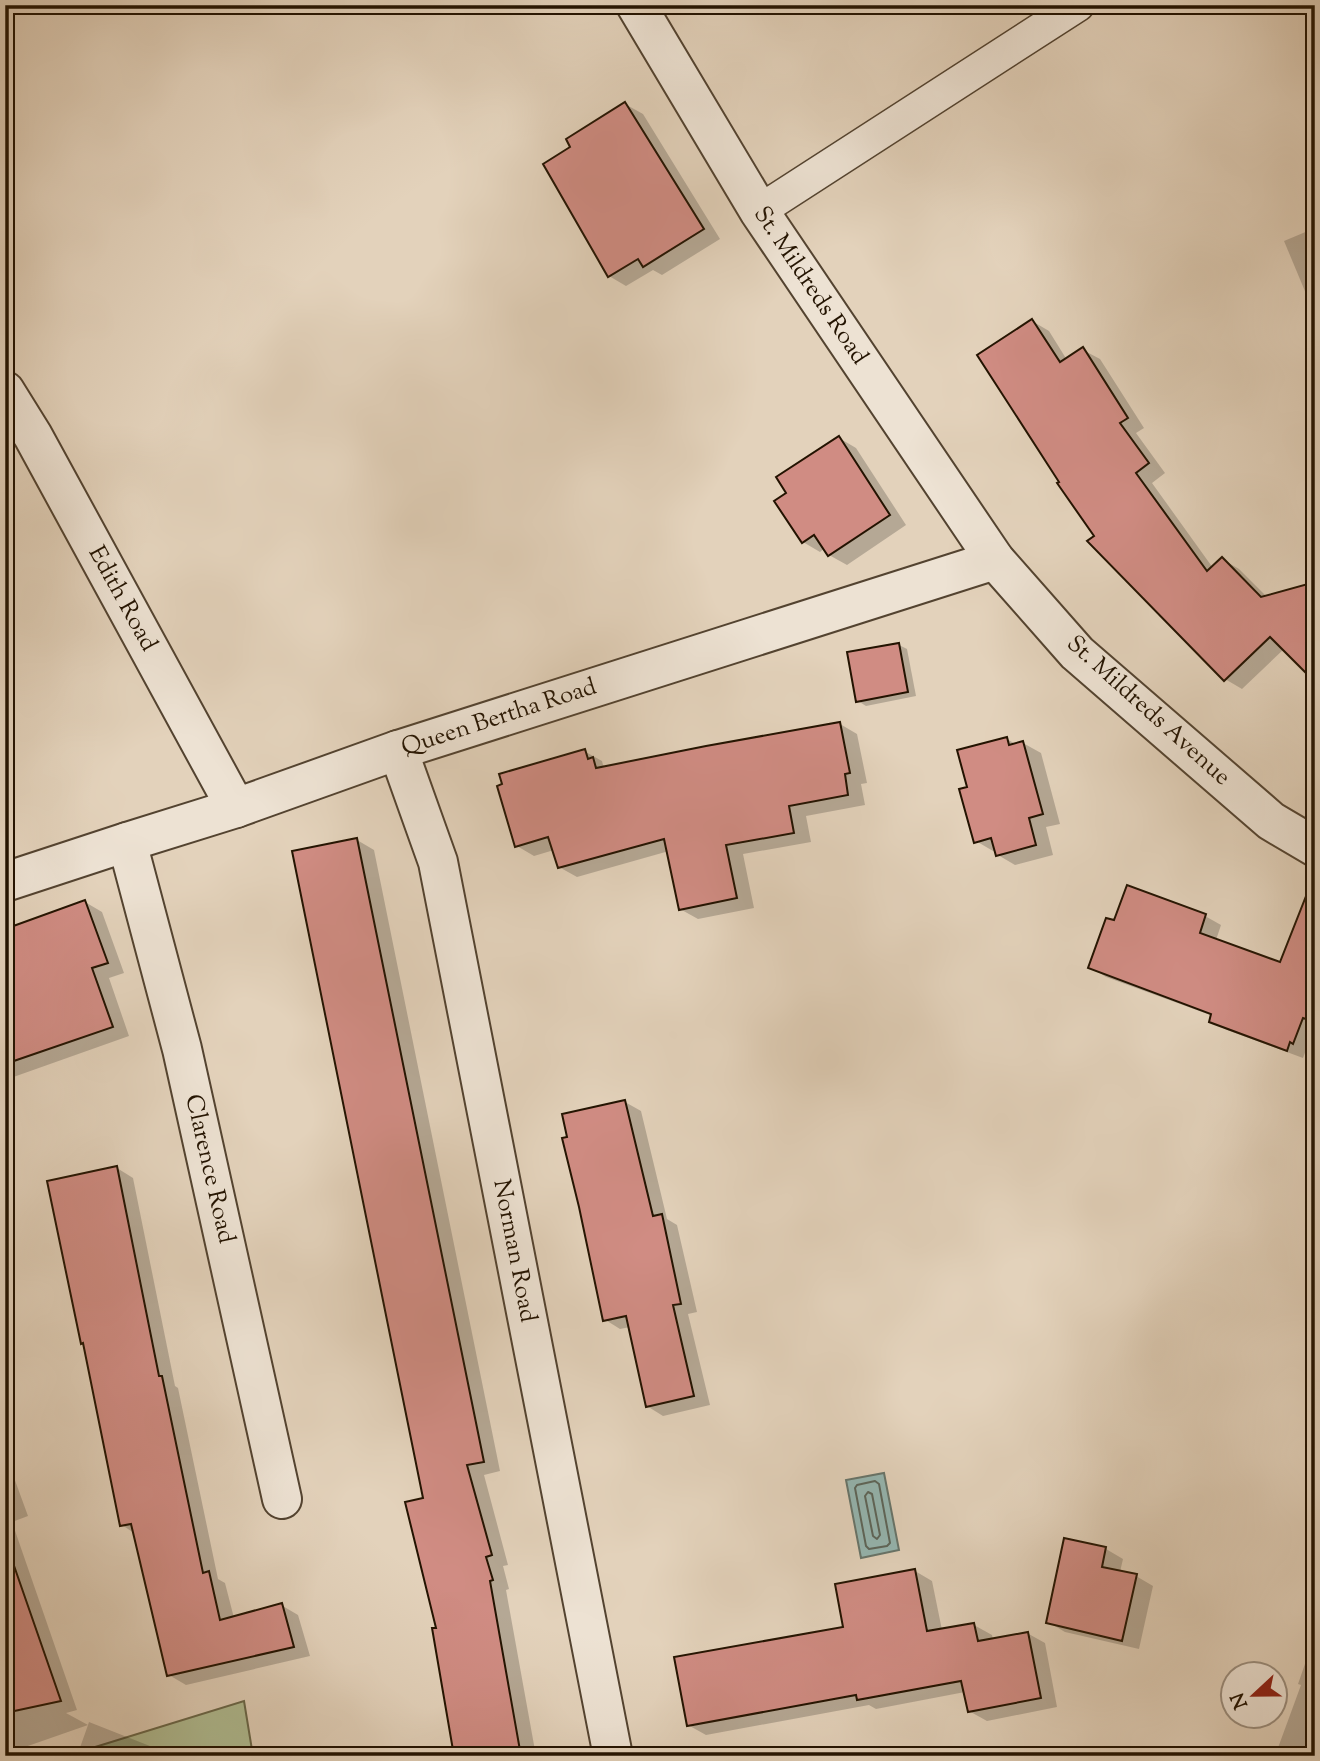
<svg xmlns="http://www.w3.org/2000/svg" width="1320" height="1761" viewBox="0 0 1320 1761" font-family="'Sorts Mill Goudy',serif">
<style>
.green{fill:#b0bd93;stroke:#6a684a;stroke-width:2}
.water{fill:#95b7b2;stroke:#67756b;stroke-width:2}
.shadow{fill:#0003}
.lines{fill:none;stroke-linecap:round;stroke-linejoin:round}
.shore{stroke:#5c655a;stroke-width:2}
.building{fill:#d08c83;stroke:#231301;stroke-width:2}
.lane-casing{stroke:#534330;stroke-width:35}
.street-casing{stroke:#534330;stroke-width:42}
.lane{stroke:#ede2d3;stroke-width:32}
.street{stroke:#ede2d3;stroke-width:38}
.labels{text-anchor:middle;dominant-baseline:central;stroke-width:5;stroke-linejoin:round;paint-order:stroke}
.street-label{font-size:24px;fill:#231301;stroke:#ede2d3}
</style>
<rect width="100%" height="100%" fill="#e3d2bb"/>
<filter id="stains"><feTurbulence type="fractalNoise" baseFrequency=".00286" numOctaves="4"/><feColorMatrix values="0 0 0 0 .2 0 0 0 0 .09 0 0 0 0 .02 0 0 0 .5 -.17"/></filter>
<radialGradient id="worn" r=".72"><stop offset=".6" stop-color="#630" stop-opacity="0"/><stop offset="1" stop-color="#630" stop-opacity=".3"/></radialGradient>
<!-- green -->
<path class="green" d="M244,1701L253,1756H66Z"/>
<!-- water -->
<path class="water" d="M884,1473L899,1550L861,1558L846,1480Z"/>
<!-- shadow -->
<g class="shadow">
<path d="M1315,23V34L1310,25Z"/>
<path d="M1315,57V78L1306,61Z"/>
<path d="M625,104L643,114L720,239L662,275L653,270L626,286L609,276L572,148Z"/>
<path d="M1315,228V310L1312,308L1284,241Z"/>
<path d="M1032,321L1049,331L1067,360L1083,350L1100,359L1144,428L1136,433L1165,473L1152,483L1213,568L1222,559L1239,569L1267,597L1284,649L1242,689L1225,679L1097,537Z"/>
<path d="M839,438L856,448L906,525L847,565L829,555L825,548L820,552L803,542L789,494Z"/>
<path d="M899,645L907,649L916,696L866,706L858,701Z"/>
<path d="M840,724L857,734L867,783L861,784L865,805L806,816L811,842L743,854L754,908L698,919L680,909L669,851L577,877L559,867L554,850L534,856L517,846L584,751L602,761L603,765L607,768Z"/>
<path d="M1007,739L1017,745L1023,743L1041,753L1060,824L1046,827L1053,855L1015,865L998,855L996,850L993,851L976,841L970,789Z"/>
<path d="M357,840L374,850L500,1471L484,1475L508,1565L503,1566L509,1589L506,1590L536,1756H455L438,1629Z"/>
<path d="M85,902L102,912L124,973L109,978L129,1036L5,1080V931Z"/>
<path d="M1205,916L1221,925L1216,940L1281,965L1315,946V1039L1310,1052L1306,1050L1303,1058L1227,1030L1211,1021L1213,1016L1106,977L1090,967L1115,923Z"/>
<path d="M625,1102L641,1111L667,1219L677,1225L697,1312L688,1314L710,1405L663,1416L647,1406L630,1327L620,1329L604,1319Z"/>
<path d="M117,1168L133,1178L175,1386L178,1388L218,1579L225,1583L234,1618L281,1605L298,1615L310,1656L186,1685L169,1675L134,1533L122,1525Z"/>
<path d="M5,1453L28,1516L12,1522L77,1710L66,1713L88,1725L89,1722L155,1748L169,1756H77L88,1725L5,1754Z"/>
<path d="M1066,1540L1106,1549L1123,1559L1120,1572L1136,1576L1153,1586L1139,1649L1065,1632L1048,1622Z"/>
<path d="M915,1571L932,1581L942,1630L974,1625L992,1635L993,1640L1027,1633L1045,1643L1057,1707L987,1721L969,1711L965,1692L876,1709L869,1705L706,1735L688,1725L845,1628Z"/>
<path d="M1314,1638L1315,1756H1275L1301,1685L1298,1684Z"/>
</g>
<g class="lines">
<!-- shore -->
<g class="shore">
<path d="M875,1481L879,1484L890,1543L887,1546L869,1549L866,1546L855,1488L857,1485Z"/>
<path d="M868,1492L872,1494L880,1535L877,1539L873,1536L865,1496Z"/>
</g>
</g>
<!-- building -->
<g class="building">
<path d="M625,102L704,229L643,267L638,259L608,277L543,164L570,147L566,139Z"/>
<path d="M1032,319L1060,362L1083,347L1128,418L1120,423L1149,463L1136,473L1207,571L1222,557L1261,597L1315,582V682L1270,637L1224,681L1087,541L1094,536L1057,483L1059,482L977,355Z"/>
<path d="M839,436L890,515L828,556L814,535L802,543L774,501L786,493L776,477Z"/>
<path d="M899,643L908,692L856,702L847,652Z"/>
<path d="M840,722L850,773L845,774L848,795L789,806L794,833L726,845L737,898L679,910L664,839L558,868L548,837L515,847L497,786L502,784L499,774L585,749L588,759L593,757L596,768L706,746Z"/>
<path d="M1007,737L1009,745L1023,741L1043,814L1029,818L1036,845L996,856L991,838L974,843L959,789L967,787L957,750Z"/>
<path d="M357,838L484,1462L467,1465L492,1555L486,1557L493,1580L490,1581L521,1756H454L432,1628H436L405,1502L423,1498L292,851Z"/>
<path d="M1312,881L1315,882V1022L1303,1018L1293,1044L1290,1042L1287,1051L1209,1022L1211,1014L1088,968L1106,918L1114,920L1127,885L1206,914L1200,933L1280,962Z"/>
<path d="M85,900L108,963L92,968L113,1027L5,1064V929Z"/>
<path d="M625,1100L653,1216L662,1214L681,1304L673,1305L694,1396L646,1407L626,1316L603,1321L579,1207L562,1138L567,1137L562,1114Z"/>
<path d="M117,1166L159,1376H162L203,1573L209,1571L220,1620L282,1603L294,1647L167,1676L131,1524L120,1526L83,1343L81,1344L47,1181Z"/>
<path d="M1064,1538L1106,1547L1102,1567L1137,1574L1122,1641L1046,1623Z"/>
<path d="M12,1560L61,1701L5,1713V1561Z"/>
<path d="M915,1569L927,1631L974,1623L978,1641L1028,1632L1041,1698L968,1712L961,1681L857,1700L856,1695L687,1726L674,1657L843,1627L835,1584Z"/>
</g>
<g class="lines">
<defs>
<path id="lane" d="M759,211L1078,5"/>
<g id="street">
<path d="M636,5L759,211L995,560L1077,653L1271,821L1315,847"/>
<path d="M5,391L33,436L236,808"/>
<path d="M398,750L438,862L613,1756"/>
<path d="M127,842L182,1049L282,1499"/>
<path d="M5,882L127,842L236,808L398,750L995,560"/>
</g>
</defs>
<!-- lane casing -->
<use href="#lane" class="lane-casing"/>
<!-- street casing -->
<use href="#street" class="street-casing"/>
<!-- lane -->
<use href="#lane" class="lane"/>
<!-- street -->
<use href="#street" class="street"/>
</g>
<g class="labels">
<!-- street labels -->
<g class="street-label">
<text transform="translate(810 286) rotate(56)">St. Mildreds Road</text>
<text transform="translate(122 599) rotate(61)">Edith Road</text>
<text transform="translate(1148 711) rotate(42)">St. Mildreds Avenue</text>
<text transform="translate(499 718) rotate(-18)">Queen Bertha Road</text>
<text transform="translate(209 1169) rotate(77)">Clarence Road</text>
<text transform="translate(514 1251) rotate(79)">Norman Road</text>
</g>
</g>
<!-- margin -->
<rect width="1320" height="1761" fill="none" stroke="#e3d2bb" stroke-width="28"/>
<rect x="7" y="7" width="1306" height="1747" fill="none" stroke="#231301" stroke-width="3.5"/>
<rect x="14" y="14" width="1292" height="1733" fill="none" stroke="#231301" stroke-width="2"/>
<!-- north arrow -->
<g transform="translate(1254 1695) rotate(248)"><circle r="33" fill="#ede2d3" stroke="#9c8f7f" stroke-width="2"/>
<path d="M0-5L12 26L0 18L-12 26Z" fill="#8f2418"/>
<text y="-10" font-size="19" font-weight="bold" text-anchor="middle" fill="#231301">N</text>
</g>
<rect width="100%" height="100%" filter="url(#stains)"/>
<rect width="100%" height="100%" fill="url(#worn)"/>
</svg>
